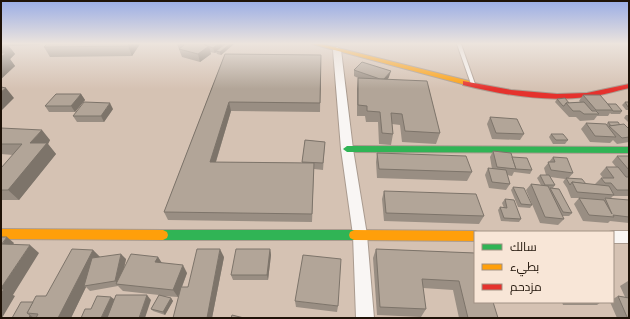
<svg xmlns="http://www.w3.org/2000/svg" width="630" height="319" viewBox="0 0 630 319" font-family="Helvetica,Cairo,sans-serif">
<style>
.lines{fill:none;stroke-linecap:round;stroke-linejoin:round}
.lane-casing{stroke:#aa9b8f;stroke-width:2}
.street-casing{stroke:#aa9b8f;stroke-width:2}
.fast-casing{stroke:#aa9b8f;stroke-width:2}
.slow-casing{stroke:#aa9b8f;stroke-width:2}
.jam-casing{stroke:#aa9b8f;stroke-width:2}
.lane{fill:#f9f6f4;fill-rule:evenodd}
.street{fill:#f9f6f4;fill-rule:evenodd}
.fast{fill:#30b455;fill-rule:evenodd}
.slow{fill:#ff9f0a;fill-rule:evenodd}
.jam{fill:#e5322d;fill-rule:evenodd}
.wall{fill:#998e83}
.shaded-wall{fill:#7d746a}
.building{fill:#b2a598;stroke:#7d746a}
</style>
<rect width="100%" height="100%" fill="#d5c2b3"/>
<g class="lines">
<defs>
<path id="lane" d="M457,44H461L475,84V85H471V84Z"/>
<g id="street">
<path d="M337,47L341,50L353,149L367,235L374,318H356L353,235L341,149L333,50Z"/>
<path d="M613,231H629V243H613V232H609Z"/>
</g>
<g id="fast">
<path d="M347,146L629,147V153L347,152L343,149Z"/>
<path d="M163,230H354L358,232L359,235L358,238L354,240H163L159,238L158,235L159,232Z"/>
</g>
<g id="slow">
<path d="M312,44H322L469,81L470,83L466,85Z"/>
<path d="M1,229L163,230L167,232L168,235L167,238L163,240L1,239Z"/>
<path d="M354,230L475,231L477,232H475V241L354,240L350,238L349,235L350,232Z"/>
</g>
<path id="jam" d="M463,81L511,90L557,94L587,93L629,84V88C615,91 601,96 586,97C545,102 504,95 463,85Z"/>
</defs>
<!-- lane casing -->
<use href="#lane" class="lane-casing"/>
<!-- street casing -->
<use href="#street" class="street-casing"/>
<!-- fast casing -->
<use href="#fast" class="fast-casing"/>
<!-- slow casing -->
<use href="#slow" class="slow-casing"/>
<!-- jam casing -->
<use href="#jam" class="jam-casing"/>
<!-- lane -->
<use href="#lane" class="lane"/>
<!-- street -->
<use href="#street" class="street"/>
<!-- fast -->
<use href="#fast" class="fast"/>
<!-- slow -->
<use href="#slow" class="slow"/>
<!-- jam -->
<use href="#jam" class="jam"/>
</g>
<!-- wall -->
<g class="wall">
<path d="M1,44H40L39,45L9,46L15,54L10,59L15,66L1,79Z"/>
<path d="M47,44H140L132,56L50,57L44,47Z"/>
<path d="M177,44H234L221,55L217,54L216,52L215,53L210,52L211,54L200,62L182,57Z"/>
<path d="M225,54L321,55L320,112L231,111L216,162L302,163L305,140L325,142L323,170L314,169L312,222L168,220L164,212Z"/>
<path d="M354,70L389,77L388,79L440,133L436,144L402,142L400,125L392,124L393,134L391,145L379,144L378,122H366L365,116H357V89L358,78L354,76Z"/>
<path d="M81,94L85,100L75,112H49L45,106Z"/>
<path d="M583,95L608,104L622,111L620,114H611L610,113L608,116H597L594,120L580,121L576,117H569L555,102L557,99L569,103L580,102L579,101Z"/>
<path d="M625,102H629V110H626L622,105Z"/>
<path d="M113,109L104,122H77L73,116Z"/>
<path d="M626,115H629V123L624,118Z"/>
<path d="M490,117L524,134L520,140L492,139L487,124Z"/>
<path d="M608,122L620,125L629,129V142L617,144L613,140L610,143L590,142L581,129L586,123L606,125Z"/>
<path d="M1,128L50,140L48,144L56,154L19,200H1V168L13,155L1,154Z"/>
<path d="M551,134L568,140L565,144H553L549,137Z"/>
<path d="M493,151L512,157L532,170L530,174L514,172L512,176L507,175L510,184L506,190L489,188L485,175L488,168L492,169L490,157Z"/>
<path d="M377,153L472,172L467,181L377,178L376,162Z"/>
<path d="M617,156H629V196H613L610,199L629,200V223L610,221L608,223L583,221L574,204L579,198H571L567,188L563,182L565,179L550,177L555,185L553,188H549L550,189V188L572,213L569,216H562L564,219L558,225L540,223L526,190L531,184L541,185L537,178L540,175H546L544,168L553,157L573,173L568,179L586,184H596H595L601,178H603L600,174L606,167H616L612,162Z"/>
<path d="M513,187L532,205L530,208L518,207L511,190Z"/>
<path d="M384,191L484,216L479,224L384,221L382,199Z"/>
<path d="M505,199L521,219L519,222L501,221L498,210L500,207L504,208L502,203Z"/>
<path d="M270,249L271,255L268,280H233L231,275Z"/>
<path d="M376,249L475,253L498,318H459L453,290L423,288L426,309L421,317L377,315L373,258Z"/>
<path d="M93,250L100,257L126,259L124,269L158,257L162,263L187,273L182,287H188L224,257L212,318H173L181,289L178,297L162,296L171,298L173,301L165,315L153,311L151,309L159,295L123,291L118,286L90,291L86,287L71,318H12L33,302L46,296Z"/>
<path d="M628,281H629V318H617L610,302H613V299L618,296L625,297L620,286Z"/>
<path d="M295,301L338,306L337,312L296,307Z"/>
<path d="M562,302H601L597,305H563Z"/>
</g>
<!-- shaded-wall -->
<g class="shaded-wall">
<path d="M2,44H7L15,54L10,59L15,66L1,79V45Z"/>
<path d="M129,44H140L132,56L128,46Z"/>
<path d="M205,44H211L209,46L211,54L200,62L198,54L205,45Z"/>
<path d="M218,44H227L216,51V52L215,53L213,48Z"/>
<path d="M230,44H234L221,55L220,52Z"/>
<path d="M391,71L389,77L382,86L383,80Z"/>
<path d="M6,88L14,98L1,111V92Z"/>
<path d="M81,94L85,100L75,112L71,106Z"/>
<path d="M229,102L231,111L213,171L210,162Z"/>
<path d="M110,103L113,109L104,122L101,116Z"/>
<path d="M42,130L50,140L48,144L56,154L19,200L8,190L30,143Z"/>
<path d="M7,237L14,243L1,263V246Z"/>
<path d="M30,245L39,253L13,295L15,296L2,318L1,317V288Z"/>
<path d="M220,249L224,257L212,318H207Z"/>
<path d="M270,249L271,255L268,280L267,275Z"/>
<path d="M93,250L100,257L84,286L86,287L71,318H58Z"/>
<path d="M121,254L126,259L120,285H119L115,281Z"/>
<path d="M158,257L163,265L155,262Z"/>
<path d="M183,265L187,273L178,297L173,290Z"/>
<path d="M147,295L151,300L145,318H139Z"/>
<path d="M111,297L117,301L109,318H101Z"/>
<path d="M171,298L173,301L165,315L163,312Z"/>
<path d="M30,315L34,318H29Z"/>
</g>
<!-- building -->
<g class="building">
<path d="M47,44H129L128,46L44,47Z"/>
<path d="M180,44H203L209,46L198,54L179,49L184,45Z"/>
<path d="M206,44H218L213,48L205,45Z"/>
<path d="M225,44H230L220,52L216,51Z"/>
<path d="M1,53H6L1,57Z"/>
<path d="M225,54L321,55L320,103L229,102L210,162L314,163L312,214L164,212Z"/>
<path d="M362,62L391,71L384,79H380L354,70Z"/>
<path d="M358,78L427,81L440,133L405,131L402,114L391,113L393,134L382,133L380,112L367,111V106L358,105Z"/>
<path d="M1,87L6,88L1,92Z"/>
<path d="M56,94H81L71,106H45Z"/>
<path d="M583,95H600L613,110H596Z"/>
<path d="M565,98L569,103H566L564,106H563L557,99Z"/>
<path d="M84,102L110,103L101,116H73Z"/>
<path d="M584,102L592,111H596L599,114H584L580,111H573L566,103Z"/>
<path d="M625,102H629V107H628Z"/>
<path d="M608,104H616L622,111H613Z"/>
<path d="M490,117L517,119L524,134L496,133Z"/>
<path d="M608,122H618L620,125L611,126Z"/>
<path d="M586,123L606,124L616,137L595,136Z"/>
<path d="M624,124L629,129V137L622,138L609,126Z"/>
<path d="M1,128L42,130L30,143H47L8,190H1V168L22,144H1Z"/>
<path d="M551,134H563L568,140H556Z"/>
<path d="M305,140L325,142L323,163L302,162Z"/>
<path d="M493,151L511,153L516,169L497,167Z"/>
<path d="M377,153L466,156L472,172L379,169Z"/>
<path d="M617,156H629V170Z"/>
<path d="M512,157L527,158L532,170L516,169Z"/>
<path d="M553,157L567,158L573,173L551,170L548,162H555Z"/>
<path d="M606,167H618L626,177H629V190H617L611,183H605L601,178H614Z"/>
<path d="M488,168L506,170L510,184L492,182Z"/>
<path d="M540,175H549L555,185H545Z"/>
<path d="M566,178L582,179L586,184L572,182L570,185Z"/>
<path d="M572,182L609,186L614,195L577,192Z"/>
<path d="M531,184L548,186L564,219L545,217Z"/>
<path d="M513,187L524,188L532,205L521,204Z"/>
<path d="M550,188L559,189L572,213L563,212Z"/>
<path d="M384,191L476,194L484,216L386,213Z"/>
<path d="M579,198L604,200L612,214L605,198L629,200V217L613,215L614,217L589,215Z"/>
<path d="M505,199L514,200L521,219L504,218L500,207L507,208Z"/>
<path d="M1,237H7L1,245Z"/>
<path d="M2,244L30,245L1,288V245Z"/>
<path d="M72,249L93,250L58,318H36L38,314L27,313L36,296H46Z"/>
<path d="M197,249H220L207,318H173L181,287H188Z"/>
<path d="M236,249H270L267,275H231Z"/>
<path d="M376,249L475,253V302H493L498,318H468L459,281L422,279L426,309L380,307Z"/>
<path d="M121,254L115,281L84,286L92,258Z"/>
<path d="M131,254L158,257L155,262L183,265L173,290L116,284Z"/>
<path d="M303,255L341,259L338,306L295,301Z"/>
<path d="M1,289H4L1,294Z"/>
<path d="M116,295H147L139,318H107Z"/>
<path d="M159,295L171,298L163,312L151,309Z"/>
<path d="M97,296L111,297L101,318H81L85,309H91Z"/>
<path d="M618,296L629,298V318L627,317Z"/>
<path d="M21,302H33L27,313L30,315L29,318H12Z"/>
<path d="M232,315L244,318H231Z"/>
</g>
<!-- sky -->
<linearGradient id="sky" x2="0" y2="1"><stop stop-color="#99ace5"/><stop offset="0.49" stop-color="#ece4dd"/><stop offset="1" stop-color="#ece4dd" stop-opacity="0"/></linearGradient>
<rect width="630" height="89" fill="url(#sky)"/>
<!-- border -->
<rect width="630" height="319" fill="none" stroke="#1e1207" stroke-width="4"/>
<!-- legend -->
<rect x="474" y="231" width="140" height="72" fill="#f8e6d7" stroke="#a19184"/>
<rect x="482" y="244" width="20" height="6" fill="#30b455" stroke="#a19184"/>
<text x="510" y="251" font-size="12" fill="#1e1207">سالك</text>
<rect x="482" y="264" width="20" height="6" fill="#ff9f0a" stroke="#a19184"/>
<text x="510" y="271" font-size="12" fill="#1e1207">بطيء</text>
<rect x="482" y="284" width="20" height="6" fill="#e5322d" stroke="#a19184"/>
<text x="510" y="291" font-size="12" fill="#1e1207">مزدحم</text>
</svg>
